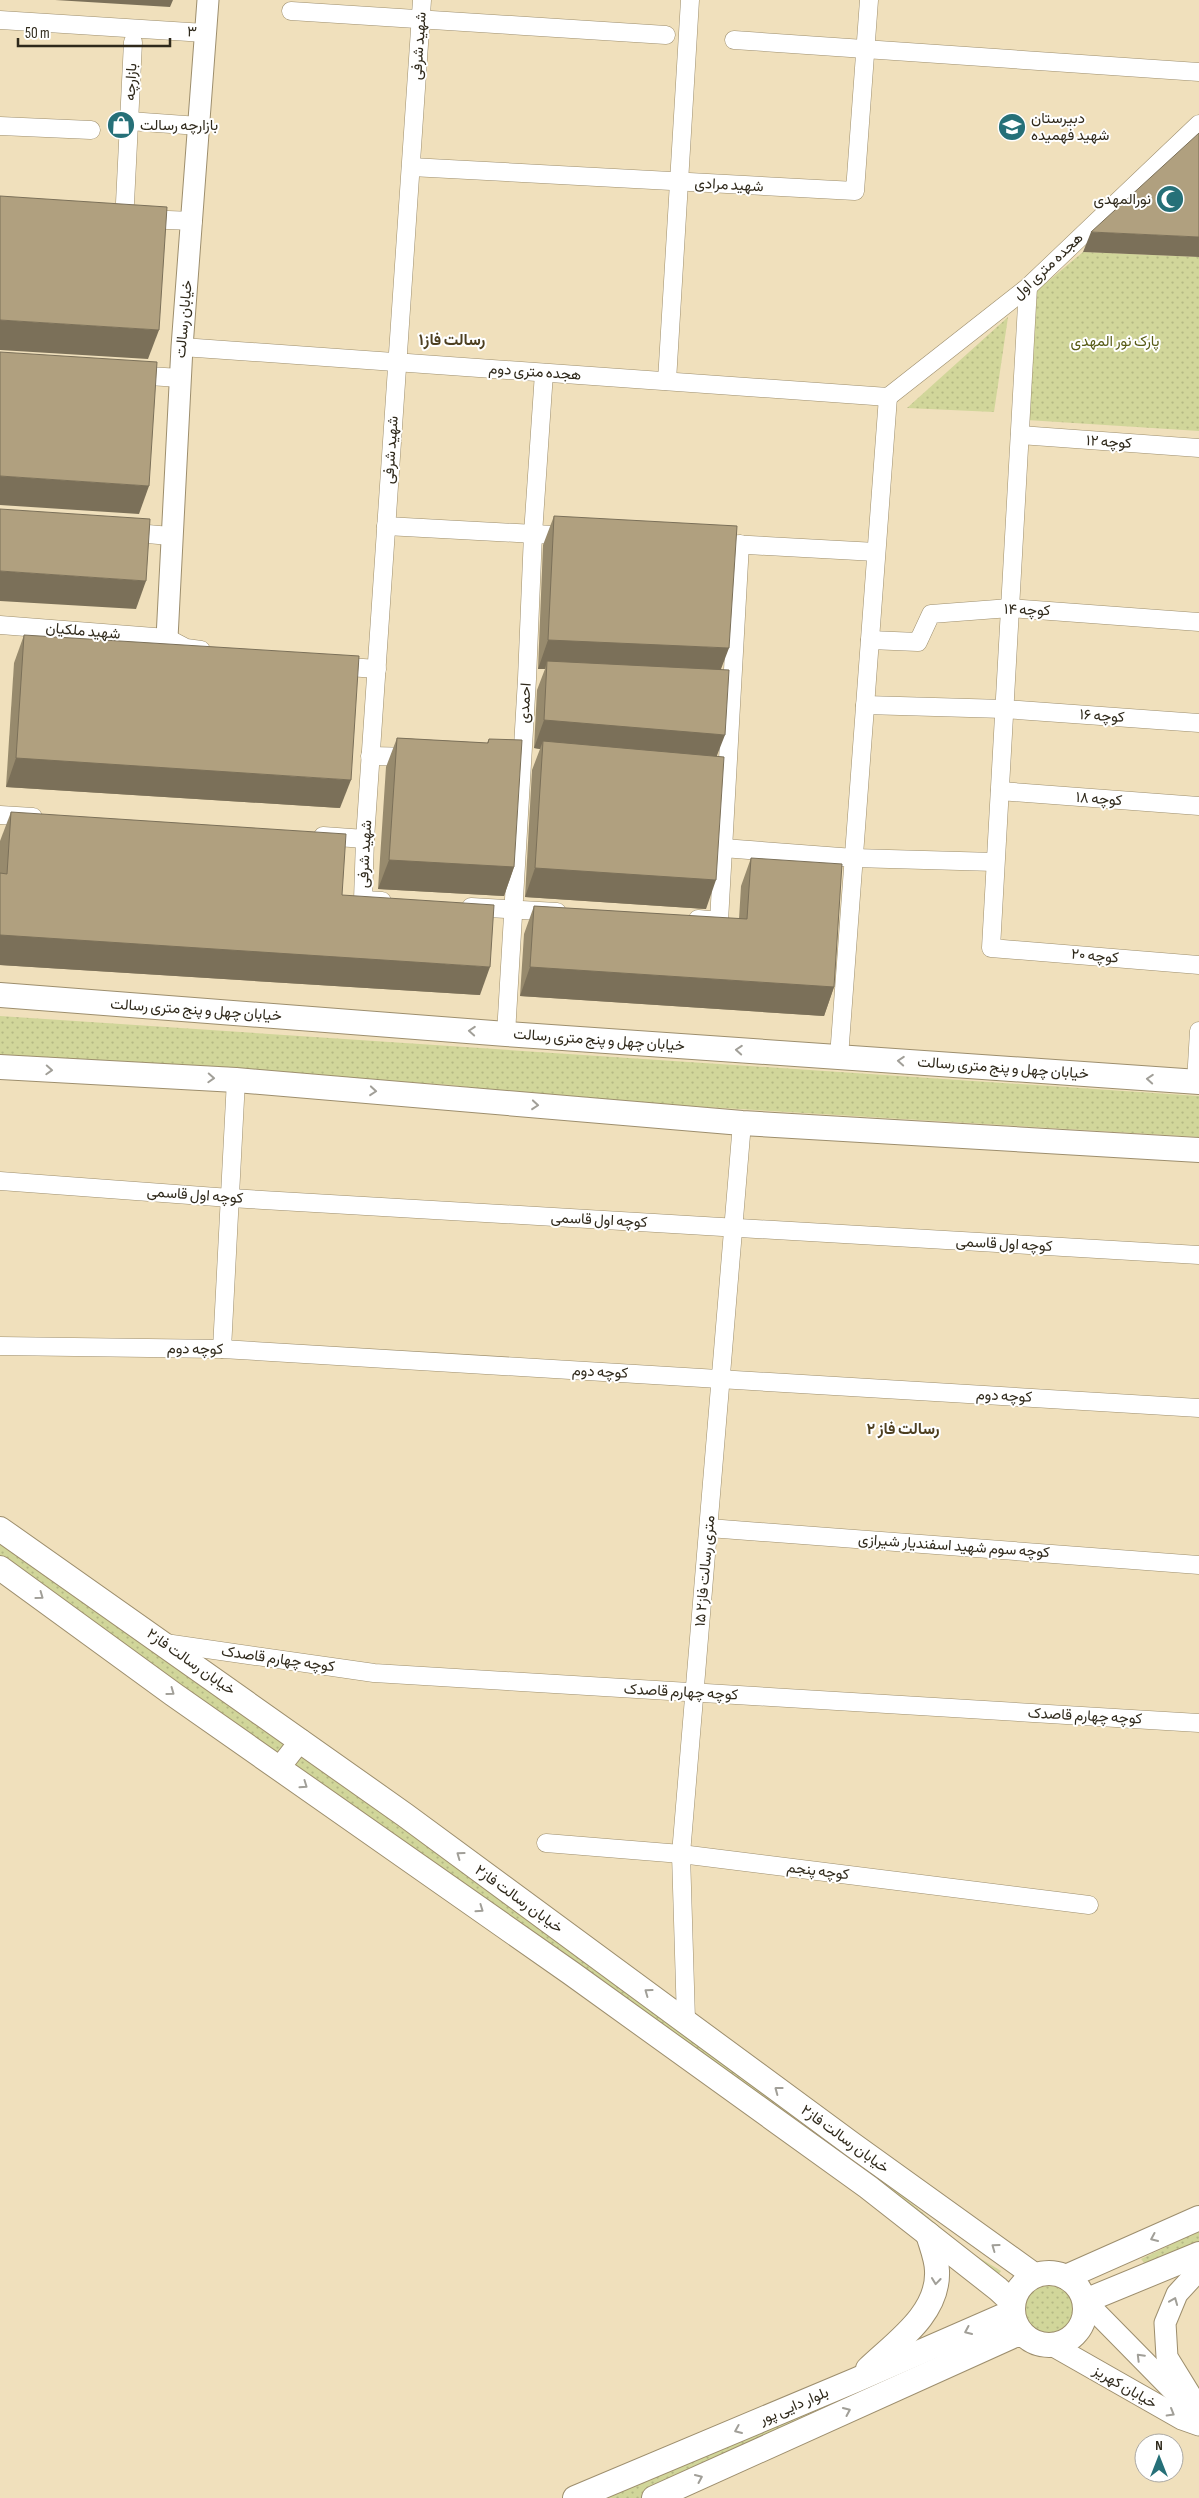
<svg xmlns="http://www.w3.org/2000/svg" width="1199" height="2498" viewBox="0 0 1199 2498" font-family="'Sofia Sans Condensed',Vazirmatn,sans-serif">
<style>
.grass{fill:url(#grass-dots)}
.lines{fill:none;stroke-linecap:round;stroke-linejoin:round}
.minor-casing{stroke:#9d8e6d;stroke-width:19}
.tertiary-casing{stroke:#9d8e6d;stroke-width:23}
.secondary-casing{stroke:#9d8e6d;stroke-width:26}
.minor{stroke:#fff;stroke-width:18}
.tertiary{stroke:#fff;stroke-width:21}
.secondary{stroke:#fff;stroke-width:24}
.wall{fill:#978a6d}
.shaded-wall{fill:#7b7059}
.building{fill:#b0a07f;stroke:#7b7059}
.oneway{stroke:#a19f98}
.labels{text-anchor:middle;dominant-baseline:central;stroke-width:4;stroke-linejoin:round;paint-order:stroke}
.street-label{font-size:15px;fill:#2f291b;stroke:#fff}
.poi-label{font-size:15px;fill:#2f291b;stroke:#fff;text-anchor:start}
.park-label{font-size:15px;fill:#585b16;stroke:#fff}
.neighbourhood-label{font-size:16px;font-weight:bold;fill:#4d3f20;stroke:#fff}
</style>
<defs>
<pattern id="grass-dots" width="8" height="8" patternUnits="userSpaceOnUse" patternTransform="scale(1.25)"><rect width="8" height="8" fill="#d1d69a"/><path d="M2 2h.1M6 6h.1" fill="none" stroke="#b4b884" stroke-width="1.8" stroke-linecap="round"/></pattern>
</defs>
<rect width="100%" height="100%" fill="#f0e0bc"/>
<!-- grass -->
<g class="grass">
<path d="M1083,252L1199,257V431L1027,420L1034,293Z"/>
<path d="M1008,317L994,412L907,408Z"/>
<path d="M0,1016L1199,1096V1137L573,1099L450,1085L0,1055Z"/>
<path d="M0,1539L303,1752L852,2154L970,2252L1001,2271L996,2278L0,1560Z"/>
<path d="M1199,2231V2243L1146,2265L1141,2259Z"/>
<circle cx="1048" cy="2309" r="32"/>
<path d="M975,2338L645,2498H601Z"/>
</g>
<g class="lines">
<defs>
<g id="minor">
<path d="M291,11L666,35"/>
<path d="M0,20L205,33"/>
<path d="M734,40L1199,72"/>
<path d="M129,121L199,126"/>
<path d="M0,126L91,130"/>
<path d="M411,167L855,191L869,0"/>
<path d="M125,203L133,42"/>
<path d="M143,219L193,221"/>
<path d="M1028,287L991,948L1199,965"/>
<path d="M182,347L888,397"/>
<path d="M133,375L180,378"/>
<path d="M667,381L690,0"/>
<path d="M888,397L1028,287L1199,124"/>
<path d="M1020,435L1199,448"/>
<path d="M386,526L571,536"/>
<path d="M125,532L170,536"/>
<path d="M730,544L876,552"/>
<path d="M0,625L167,638L186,648L201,650"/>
<path d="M870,640L918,642L931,614L1010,608L1199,622"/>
<path d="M334,666L377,669"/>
<path d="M865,705L1004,709L1199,723"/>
<path d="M370,756L415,757"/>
<path d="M1000,791L1199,806"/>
<path d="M0,815L33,817"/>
<path d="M323,836L365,839"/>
<path d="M723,848L854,858L995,862"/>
<path d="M382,901L363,900L365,839L422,0"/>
<path d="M471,907L557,912"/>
<path d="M698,919L719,921L740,544"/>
<path d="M506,1034L527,679L533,534L544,373"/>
<path d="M839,1057L888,397"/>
<path d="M1196,1082L1199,1031"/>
<path d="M0,1181L230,1198L1199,1255"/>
<path d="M0,1346L222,1349L1199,1408"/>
<path d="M222,1349L236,1080"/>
<path d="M709,1528L1199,1565"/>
<path d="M165,1643L374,1673L1199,1723"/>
<path d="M546,1843L681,1854L1089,1905"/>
<path d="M686,2020L681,1854L742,1123"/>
</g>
<g id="tertiary">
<path d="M167,638L182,347L208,0"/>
<path d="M279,1768L301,1740"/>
<path d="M1085,2301L1199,2417"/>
<path d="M1052,2345L1182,2419L1199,2425"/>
<path d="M1191,2396L1167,2357L1165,2323L1177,2294L1199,2270"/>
</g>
<g id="secondary">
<path d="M0,995L506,1034L1199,1082"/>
<path d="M0,1067L236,1080L742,1123L1199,1150"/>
<path d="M0,1529L405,1815L853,2145L1034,2275"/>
<path d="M0,1568L173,1694L571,1973L868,2187L998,2289L1012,2302"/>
<circle cx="1049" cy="2309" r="36"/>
<path d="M1066,2277L1199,2218"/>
<path d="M1085,2301L1199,2254"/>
<path d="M868,2369C895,2343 939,2314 937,2271C937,2259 931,2245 928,2234"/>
<path d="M575,2498L856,2380L1012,2312"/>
<path d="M654,2498L1015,2335H1023"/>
</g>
</defs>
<!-- minor casing -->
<use href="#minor" class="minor-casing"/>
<!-- tertiary casing -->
<use href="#tertiary" class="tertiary-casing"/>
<!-- secondary casing -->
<use href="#secondary" class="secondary-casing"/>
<!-- minor -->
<use href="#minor" class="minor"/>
<!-- tertiary -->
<use href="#tertiary" class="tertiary"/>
<!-- secondary -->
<use href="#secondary" class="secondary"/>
</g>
<!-- wall -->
<g class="wall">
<path d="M554,516L721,669L717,756L706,909L525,897L532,770L540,749L534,748L537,690L545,669H538L543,545Z"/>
<path d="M24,635L340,808L6,787L14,663Z"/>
<path d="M397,738L487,743L489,739L514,867L504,896L378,889L386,767Z"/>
<path d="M11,812L342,895L480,995L0,965V841Z"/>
<path d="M751,858L834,987L824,1016L520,996L524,934L534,906L739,919L741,886Z"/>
</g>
<!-- shaded-wall -->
<g class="shaded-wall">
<path d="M55,0H173L170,7Z"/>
<path d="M1091,232L1199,237V257L1083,252Z"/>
<path d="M0,320L159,330L148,359L0,350Z"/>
<path d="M0,476L149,486L139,514L0,505Z"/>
<path d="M0,571L146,581L136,609L0,601Z"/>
<path d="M548,640L729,648L718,677L547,661L545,669H538Z"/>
<path d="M544,720L725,735L714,763L543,741L540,749L534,748Z"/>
<path d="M16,758L351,780L340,808L6,787Z"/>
<path d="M389,860L514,867L504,896L378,889Z"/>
<path d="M535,868L716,880L706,909L525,897Z"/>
<path d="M0,935L490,967L480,995L0,965Z"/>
<path d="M530,967L834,987L824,1016L520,996Z"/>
</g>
<!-- building -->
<g class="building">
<path d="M1199,133V237L1091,232Z"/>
<path d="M0,196L167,207L159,330L0,320Z"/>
<path d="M0,352L157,362L149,486L0,476Z"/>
<path d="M0,509L150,519L146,581L0,571Z"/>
<path d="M554,516L737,526L729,648L548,640Z"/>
<path d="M24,635L359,656L351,780L16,758Z"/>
<path d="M547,661L729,670L725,735L544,720Z"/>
<path d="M397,738L488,743L489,739L522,740L514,867L389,860Z"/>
<path d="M543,741L724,757L716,880L535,868Z"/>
<path d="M11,812L346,834L342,895L494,905L490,967L0,935V873L7,874Z"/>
<path d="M751,858L842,864L834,987L530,967L534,906L747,919Z"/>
</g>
<!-- one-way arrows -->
<defs><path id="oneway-chevron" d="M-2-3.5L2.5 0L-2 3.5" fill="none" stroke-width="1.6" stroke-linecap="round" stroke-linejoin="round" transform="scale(1.25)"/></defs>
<g class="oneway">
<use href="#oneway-chevron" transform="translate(472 1031) rotate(-176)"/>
<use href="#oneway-chevron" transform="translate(739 1050) rotate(-176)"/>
<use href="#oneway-chevron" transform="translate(901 1061) rotate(-176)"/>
<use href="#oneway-chevron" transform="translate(49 1070) rotate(3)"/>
<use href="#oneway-chevron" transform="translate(211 1078) rotate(3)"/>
<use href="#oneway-chevron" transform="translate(1150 1079) rotate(-176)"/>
<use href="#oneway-chevron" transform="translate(373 1091) rotate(5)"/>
<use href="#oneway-chevron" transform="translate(535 1105) rotate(5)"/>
<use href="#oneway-chevron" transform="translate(40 1596) rotate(36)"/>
<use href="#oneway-chevron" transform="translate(171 1692) rotate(36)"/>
<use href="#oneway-chevron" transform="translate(304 1785) rotate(35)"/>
<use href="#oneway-chevron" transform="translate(460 1855) rotate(-144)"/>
<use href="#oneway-chevron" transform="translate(480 1909) rotate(35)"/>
<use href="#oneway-chevron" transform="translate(648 1992) rotate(-144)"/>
<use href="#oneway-chevron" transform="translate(778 2090) rotate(-143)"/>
<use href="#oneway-chevron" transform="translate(1154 2238) rotate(156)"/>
<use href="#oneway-chevron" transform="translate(995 2247) rotate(-144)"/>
<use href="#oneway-chevron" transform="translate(936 2281) rotate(96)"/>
<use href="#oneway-chevron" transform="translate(1174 2301) rotate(-68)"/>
<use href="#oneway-chevron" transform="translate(968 2331) rotate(156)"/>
<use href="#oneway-chevron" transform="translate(1140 2357) rotate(-135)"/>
<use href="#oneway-chevron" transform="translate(847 2411) rotate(-24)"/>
<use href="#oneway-chevron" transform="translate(1171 2413) rotate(30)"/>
<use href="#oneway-chevron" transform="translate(738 2430) rotate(157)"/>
<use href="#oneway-chevron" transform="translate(699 2478) rotate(-24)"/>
</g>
<!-- icons -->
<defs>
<symbol id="shop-disc" viewBox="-11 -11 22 22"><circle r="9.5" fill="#267078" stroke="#fff"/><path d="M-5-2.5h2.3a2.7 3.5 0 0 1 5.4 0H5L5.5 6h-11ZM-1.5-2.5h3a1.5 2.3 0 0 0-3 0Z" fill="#fff"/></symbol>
<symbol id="school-disc" viewBox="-11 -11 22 22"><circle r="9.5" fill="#267078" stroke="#fff"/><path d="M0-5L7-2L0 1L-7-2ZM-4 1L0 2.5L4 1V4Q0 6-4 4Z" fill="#fff"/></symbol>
<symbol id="mosque-disc" viewBox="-11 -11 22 22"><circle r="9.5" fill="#267078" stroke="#fff"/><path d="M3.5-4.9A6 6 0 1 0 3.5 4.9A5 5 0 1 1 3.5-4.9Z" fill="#fff"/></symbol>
</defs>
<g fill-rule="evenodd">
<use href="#shop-disc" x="105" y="109" width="32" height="32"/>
<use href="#school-disc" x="996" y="111" width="32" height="32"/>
<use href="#mosque-disc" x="1154" y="183" width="32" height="32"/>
</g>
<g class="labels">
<!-- street labels -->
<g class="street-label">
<text transform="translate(192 32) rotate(3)">۳</text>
<text transform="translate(419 46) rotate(-86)">شهید شرفی</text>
<text transform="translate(131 82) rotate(-87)">بازارچه</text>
<text transform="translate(729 185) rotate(3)">شهید مرادی</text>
<text transform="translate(1048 266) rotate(-43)">هجده متری اول</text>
<text transform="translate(184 319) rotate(-85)">خیابان رسالت</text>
<text transform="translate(535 372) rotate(4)">هجده متری دوم</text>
<text transform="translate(1109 442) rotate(4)">۱۲ کوچه</text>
<text transform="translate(391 450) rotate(-86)">شهید شرفی</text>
<text transform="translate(1026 610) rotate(2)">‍‍ ۱۴ کوچه</text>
<text transform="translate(83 631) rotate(5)">شهید ملکیان</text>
<text transform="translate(525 703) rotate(-87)">احمدی</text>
<text transform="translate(1102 716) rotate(4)">۱۶ کوچه</text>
<text transform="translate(1099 799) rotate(4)">۱۸ کوچه</text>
<text transform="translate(365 854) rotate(-87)">شهید شرفی</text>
<text transform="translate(1095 956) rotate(5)">۲۰ کوچه</text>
<text transform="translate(196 1010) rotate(4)">خیابان چهل و پنج متری رسالت</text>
<text transform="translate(599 1040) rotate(4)">خیابان چهل و پنج متری رسالت</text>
<text transform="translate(1003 1068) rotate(4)">خیابان چهل و پنج متری رسالت</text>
<text transform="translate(195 1195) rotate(4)">کوچه اول قاسمی</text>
<text transform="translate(599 1220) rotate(3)">کوچه اول قاسمی</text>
<text transform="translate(1004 1244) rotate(3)">کوچه اول قاسمی</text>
<text transform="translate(195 1349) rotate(1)">کوچه دوم</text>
<text transform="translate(600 1372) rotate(3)">کوچه دوم</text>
<text transform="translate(1004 1396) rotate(3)">کوچه دوم</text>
<text transform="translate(954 1546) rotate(4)">کوچه سوم شهید اسفندیار شیرازی</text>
<text transform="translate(705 1571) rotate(-85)">۱۵ متری رسالت فاز۲</text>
<text transform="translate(278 1659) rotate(8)">کوچه چهارم قاصدک</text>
<text transform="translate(191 1662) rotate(35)">خیابان رسالت فاز۲</text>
<text transform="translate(681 1692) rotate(3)">کوچه چهارم قاصدک</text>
<text transform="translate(1085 1716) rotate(3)">کوچه چهارم قاصدک</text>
<text transform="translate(818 1871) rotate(7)">کوچه پنجم</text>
<text transform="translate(519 1899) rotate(36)">خیابان رسالت فاز۲</text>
<text transform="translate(845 2139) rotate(36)">خیابان رسالت فاز۲</text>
<text transform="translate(1125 2387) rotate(30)">خیابان کهریز</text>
<text transform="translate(794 2406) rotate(-23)">بلوار دایی پور</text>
</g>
<!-- poi labels -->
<g class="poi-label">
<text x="1031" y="118">دبیرستان<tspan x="1031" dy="17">شهید فهمیده</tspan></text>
<text x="140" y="125">بازارچه رسالت</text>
<text x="1151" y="199" text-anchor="end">نورالمهدی</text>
</g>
<!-- park labels -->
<g class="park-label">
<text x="1115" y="341">پارک نور المهدی</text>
</g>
<!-- neighbourhood labels -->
<g class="neighbourhood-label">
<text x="452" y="340">رسالت فاز۱</text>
<text x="903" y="1429">رسالت فاز ۲</text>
</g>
</g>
<!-- north arrow -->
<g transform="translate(1159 2458)"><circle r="24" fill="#ffffff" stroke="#aca9a4"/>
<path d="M0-4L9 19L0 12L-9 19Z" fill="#267078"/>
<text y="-8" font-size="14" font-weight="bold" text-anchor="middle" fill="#2f291b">N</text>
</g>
<!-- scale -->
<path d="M18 38v8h152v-8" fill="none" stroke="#2f291b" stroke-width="2.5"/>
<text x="25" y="38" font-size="15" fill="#2f291b" stroke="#ffffff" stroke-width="4" paint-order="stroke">50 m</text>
</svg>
